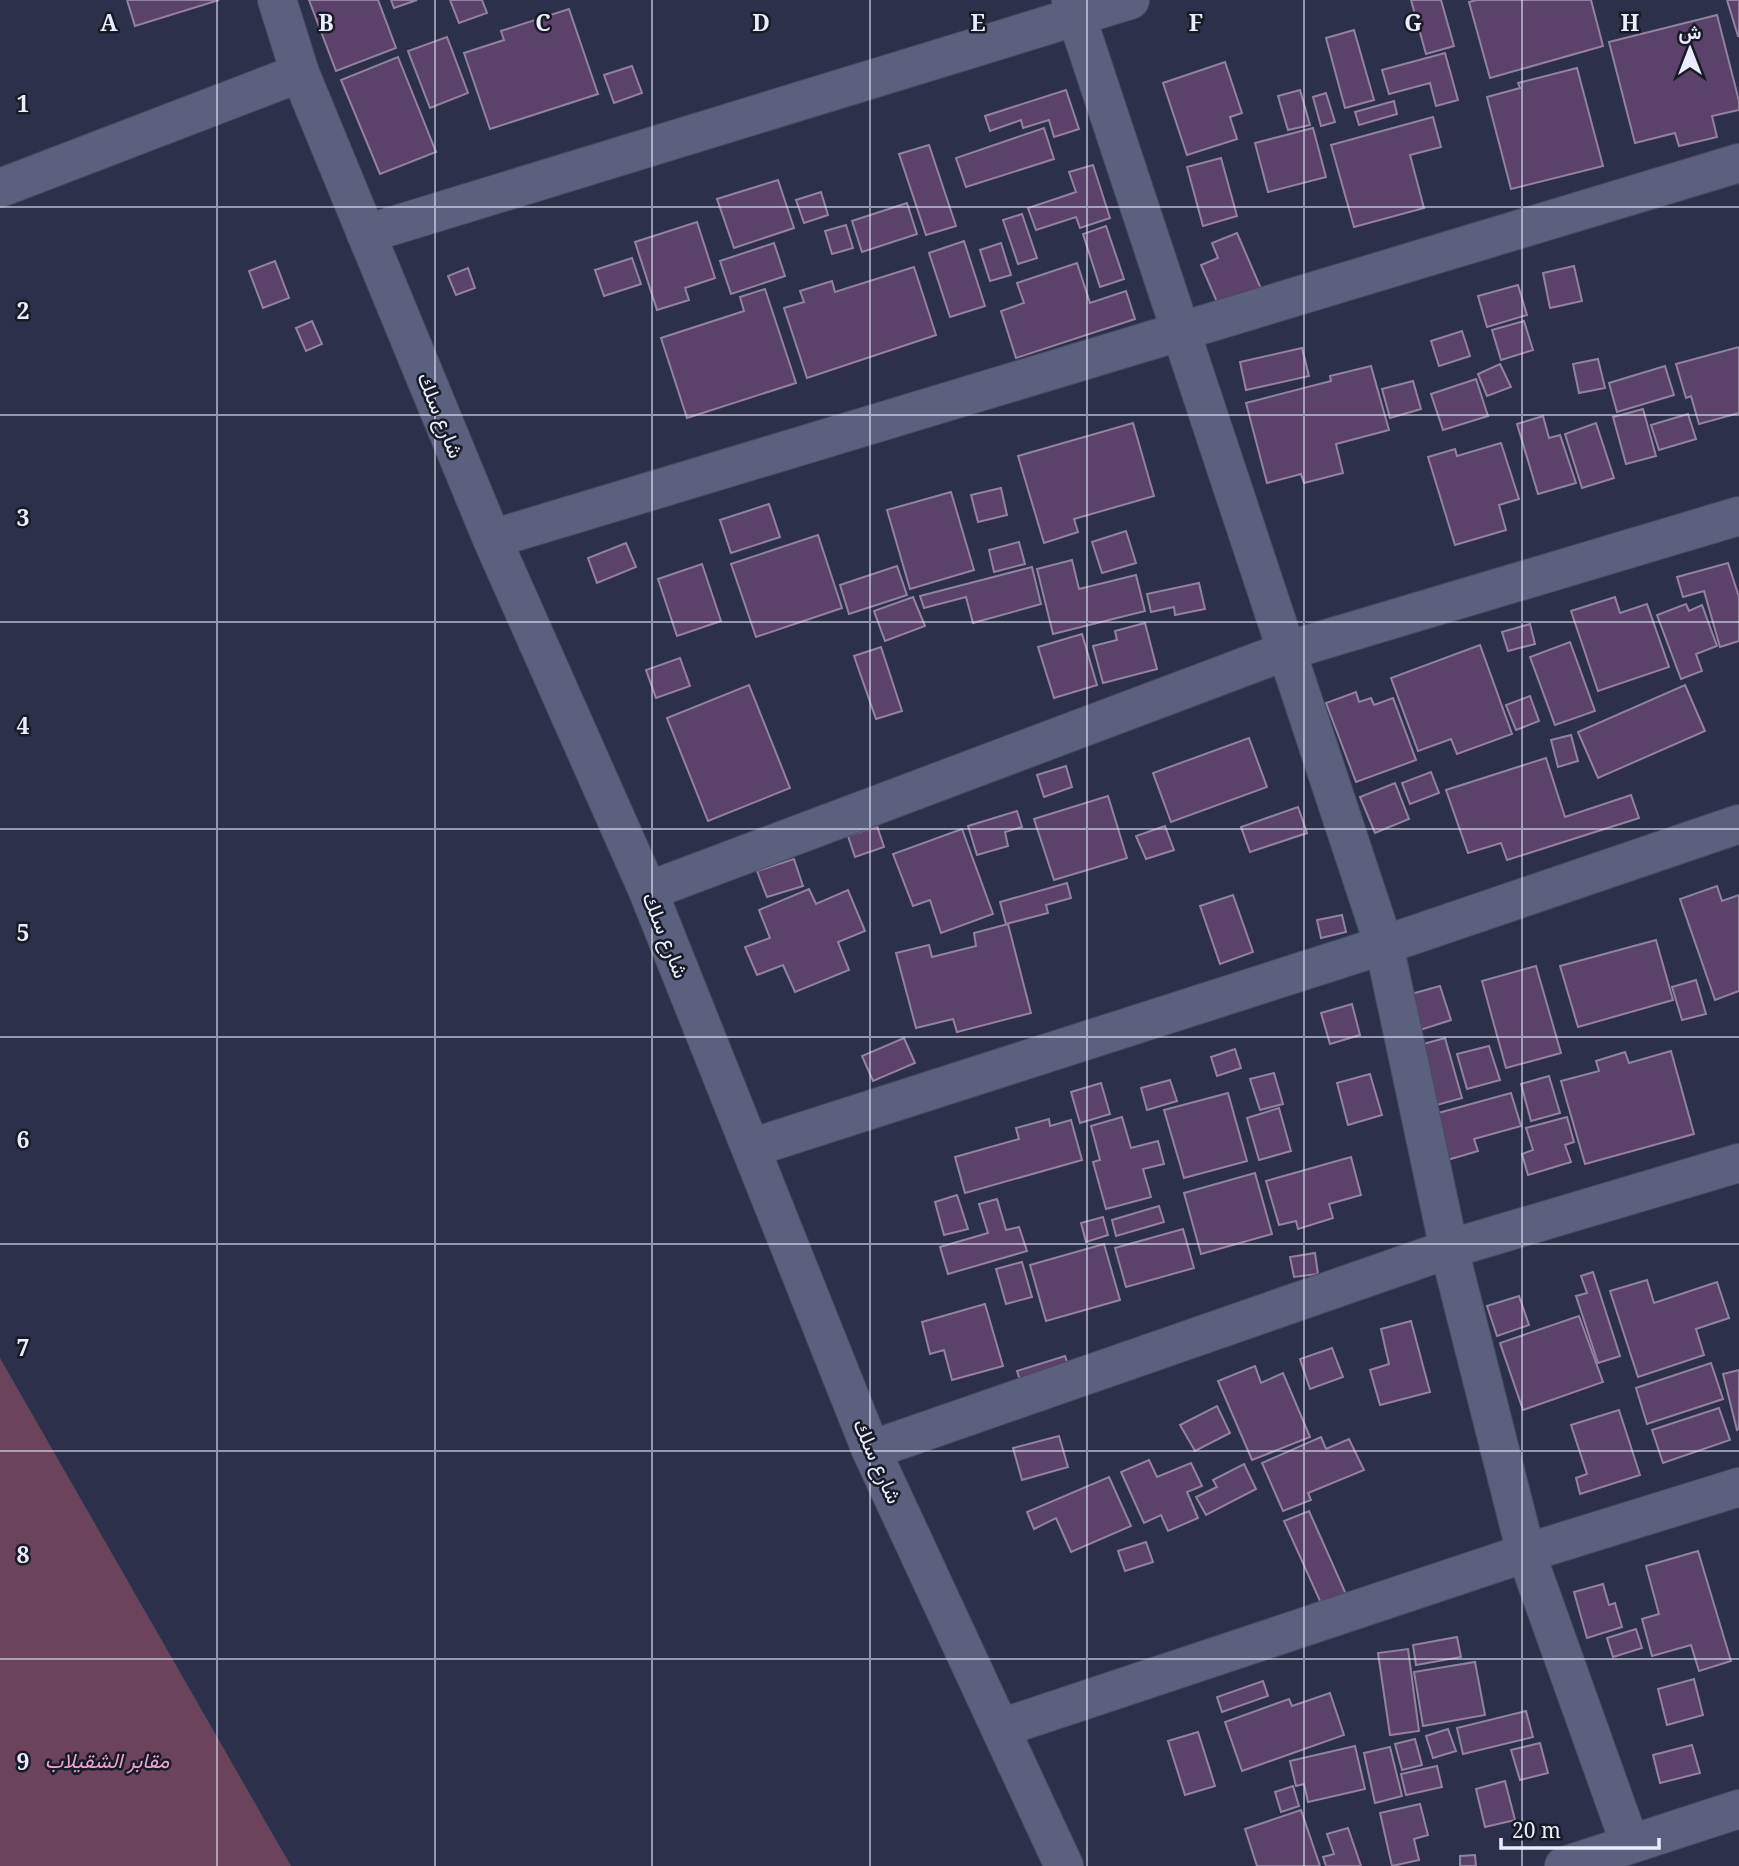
<svg xmlns="http://www.w3.org/2000/svg" width="1739" height="1866" viewBox="0 0 1739 1866" font-family="'Noto Serif',Vazirmatn,serif">
<style>
.green{fill:#6b445c}
.building{fill:#5a426b;stroke:#92819f;stroke-width:2}
.lines{fill:none;stroke-linecap:round;stroke-linejoin:round}
.minor-casing{stroke:#484b62;stroke-width:40}
.tertiary-casing{stroke:#484b62;stroke-width:40}
.minor{stroke:#5b607e;stroke-width:38}
.tertiary{stroke:#5b607e;stroke-width:38}
.grid{fill:none;stroke:#eaedff;stroke-width:2;stroke-opacity:0.55}
.labels{text-anchor:middle;dominant-baseline:central;stroke-width:5;stroke-linejoin:round;paint-order:stroke}
.street-label{font-size:21px;fill:#eaedff;stroke:#181a26}
.park-label{font-size:21px;font-style:italic;fill:#eca4cf;stroke:#181a26}
.grid-label{font-size:23px;text-anchor:middle;font-weight:bold;fill:#eaedff;stroke:#181a26;stroke-width:5;stroke-linejoin:round;paint-order:stroke}
</style>
<rect width="100%" height="100%" fill="#2d304b"/>
<!-- green -->
<path class="green" d="M0,1358L291,1866H0Z"/>
<!-- building -->
<g class="building">
<path d="M127,0H219L135,26Z"/>
<path d="M309,0H378L396,48L336,71Z"/>
<path d="M391,0H417L394,8Z"/>
<path d="M450,0H482L487,13L459,23Z"/>
<path d="M1411,0H1441L1454,46L1426,54Z"/>
<path d="M1477,0H1591L1603,46L1490,78L1469,2Z"/>
<path d="M1727,0H1739V36H1738Z"/>
<path d="M569,9L598,94L490,129L464,53L504,40L501,31Z"/>
<path d="M1717,15L1739,101V110L1712,116L1717,137L1679,146L1675,133L1635,143L1609,42Z"/>
<path d="M1354,30L1374,100L1345,108L1326,38Z"/>
<path d="M447,37L468,93L430,108L408,51Z"/>
<path d="M1445,53L1458,100L1436,106L1430,83L1389,94L1382,70Z"/>
<path d="M398,57L436,152L380,174L341,80Z"/>
<path d="M1225,62L1242,113L1230,117L1237,139L1187,155L1163,83Z"/>
<path d="M632,66L642,93L614,103L604,75Z"/>
<path d="M1577,68L1603,166L1511,189L1487,97L1520,88L1518,83Z"/>
<path d="M1066,90L1079,129L1054,137L1049,120L1023,128L1021,120L990,131L985,116Z"/>
<path d="M1300,90L1310,125L1288,130L1278,96Z"/>
<path d="M1326,93L1335,122L1321,126L1313,97Z"/>
<path d="M1394,101L1397,114L1359,125L1355,112Z"/>
<path d="M1433,117L1441,147L1410,155L1424,208L1354,227L1331,145Z"/>
<path d="M1044,128L1054,159L966,187L956,158Z"/>
<path d="M1313,128L1326,177L1268,192L1255,143Z"/>
<path d="M929,145L956,226L926,235L899,154Z"/>
<path d="M1221,158L1237,216L1203,226L1187,167Z"/>
<path d="M1093,165L1110,218L1080,228L1076,217L1036,230L1028,208L1076,192L1069,172Z"/>
<path d="M778,180L794,228L734,248L717,199Z"/>
<path d="M821,192L828,215L804,223L796,200Z"/>
<path d="M907,203L917,234L862,252L852,221Z"/>
<path d="M1022,214L1037,258L1018,264L1003,220Z"/>
<path d="M697,222L715,278L685,288L689,300L657,310L635,242Z"/>
<path d="M846,225L853,248L832,254L825,231Z"/>
<path d="M1106,226L1124,279L1100,287L1083,234Z"/>
<path d="M1237,233L1262,291L1220,309L1201,265L1218,258L1212,243Z"/>
<path d="M964,241L985,306L950,317L929,253Z"/>
<path d="M774,243L785,276L731,294L720,261Z"/>
<path d="M1001,243L1011,275L990,281L980,250Z"/>
<path d="M632,258L641,284L604,296L595,270Z"/>
<path d="M275,261L289,298L263,308L249,271Z"/>
<path d="M1077,263L1090,303L1126,291L1135,319L1016,358L1001,311L1024,303L1017,283Z"/>
<path d="M1574,266L1582,301L1550,308L1543,273Z"/>
<path d="M914,267L936,335L807,378L784,308L804,302L800,291L832,281L835,292Z"/>
<path d="M468,268L475,288L456,295L448,276Z"/>
<path d="M1518,285L1527,315L1487,327L1478,296Z"/>
<path d="M765,289L796,383L687,418L661,338L744,311L740,297Z"/>
<path d="M312,321L322,344L306,351L296,328Z"/>
<path d="M1524,321L1533,350L1501,360L1492,330Z"/>
<path d="M1462,331L1470,356L1439,366L1431,341Z"/>
<path d="M1739,347V413L1699,424L1691,396L1686,398L1676,364Z"/>
<path d="M1302,348L1309,376L1246,390L1240,362Z"/>
<path d="M1598,359L1605,388L1579,393L1573,364Z"/>
<path d="M1500,364L1511,387L1487,396L1478,374Z"/>
<path d="M1371,366L1389,430L1336,444L1343,473L1304,483L1301,474L1267,483L1246,403L1331,381L1330,376Z"/>
<path d="M1665,366L1674,395L1617,412L1609,383Z"/>
<path d="M1476,379L1488,416L1443,430L1431,394Z"/>
<path d="M1413,381L1421,409L1390,418L1382,389Z"/>
<path d="M1643,409L1656,456L1626,464L1613,417Z"/>
<path d="M1688,414L1696,439L1659,450L1651,425Z"/>
<path d="M1543,416L1549,438L1560,435L1576,483L1538,494L1517,424Z"/>
<path d="M1133,423L1154,496L1074,519L1078,532L1044,543L1018,456Z"/>
<path d="M1596,423L1614,478L1582,488L1565,434Z"/>
<path d="M1501,443L1519,499L1499,505L1506,530L1455,545L1428,457L1455,449L1457,456Z"/>
<path d="M1001,488L1007,515L978,522L971,495Z"/>
<path d="M951,492L974,570L910,589L887,510Z"/>
<path d="M769,504L780,537L731,553L720,520Z"/>
<path d="M1126,531L1136,563L1102,573L1092,542Z"/>
<path d="M818,535L842,608L756,637L731,564Z"/>
<path d="M1019,542L1025,564L994,572L989,550Z"/>
<path d="M626,543L636,567L597,583L588,558Z"/>
<path d="M1072,560L1079,589L1136,575L1145,611L1053,634L1037,569Z"/>
<path d="M1728,563L1739,597V641L1720,647L1704,591L1683,597L1677,577Z"/>
<path d="M702,564L721,621L677,636L658,579Z"/>
<path d="M897,566L907,595L849,614L840,585Z"/>
<path d="M1032,567L1041,604L973,623L966,597L924,608L920,596Z"/>
<path d="M1199,583L1205,609L1175,615L1174,607L1151,612L1147,594Z"/>
<path d="M913,597L925,626L885,641L874,611Z"/>
<path d="M1615,597L1620,613L1647,604L1669,667L1598,691L1571,611Z"/>
<path d="M1686,604L1689,611L1702,605L1717,646L1696,654L1702,671L1681,679L1657,615Z"/>
<path d="M1145,623L1157,669L1103,683L1093,646L1117,640L1115,631Z"/>
<path d="M1530,624L1535,644L1508,651L1502,632Z"/>
<path d="M1082,634L1097,685L1054,698L1038,647Z"/>
<path d="M1570,642L1595,711L1555,725L1530,657Z"/>
<path d="M1480,645L1512,734L1457,754L1451,739L1418,751L1391,678Z"/>
<path d="M881,647L902,711L876,719L854,656Z"/>
<path d="M680,658L690,686L656,698L646,670Z"/>
<path d="M749,685L790,788L708,821L667,718Z"/>
<path d="M1685,685L1705,731L1598,778L1578,732Z"/>
<path d="M1356,692L1359,702L1371,698L1374,705L1393,698L1416,760L1356,782L1326,703Z"/>
<path d="M1530,696L1539,721L1516,730L1506,705Z"/>
<path d="M1571,735L1578,761L1558,767L1551,740Z"/>
<path d="M1249,738L1267,787L1171,822L1153,773Z"/>
<path d="M1546,758L1565,817L1631,795L1639,818L1507,860L1501,843L1468,853L1446,790Z"/>
<path d="M1066,766L1072,787L1044,797L1037,775Z"/>
<path d="M1431,772L1439,793L1410,804L1402,783Z"/>
<path d="M1395,783L1409,819L1375,833L1360,797Z"/>
<path d="M1108,796L1127,858L1054,880L1034,819Z"/>
<path d="M1298,807L1307,833L1250,852L1241,827Z"/>
<path d="M1017,811L1022,827L1005,832L1008,846L977,855L968,826Z"/>
<path d="M877,826L884,847L855,857L848,836Z"/>
<path d="M1165,826L1174,850L1146,859L1136,836Z"/>
<path d="M962,829L993,914L941,933L930,900L913,906L893,854Z"/>
<path d="M794,859L803,886L767,897L757,871Z"/>
<path d="M1067,883L1071,898L1046,905L1048,913L1006,924L1000,902Z"/>
<path d="M1717,886L1722,901L1739,895V991L1715,1000L1680,899Z"/>
<path d="M809,889L816,904L848,890L865,931L838,942L849,970L795,992L783,965L757,975L745,947L770,938L759,910Z"/>
<path d="M1233,895L1253,952L1220,964L1200,906Z"/>
<path d="M1342,915L1346,932L1321,938L1317,920Z"/>
<path d="M1008,924L1031,1013L957,1032L953,1019L916,1028L896,953L929,945L932,957L976,946L974,933Z"/>
<path d="M1656,940L1673,1000L1578,1027L1560,966Z"/>
<path d="M1536,966L1561,1053L1506,1068L1482,981Z"/>
<path d="M1696,980L1706,1014L1682,1020L1672,987Z"/>
<path d="M1440,986L1451,1020L1414,1032L1404,996Z"/>
<path d="M1352,1004L1360,1035L1330,1044L1321,1013Z"/>
<path d="M904,1038L915,1063L873,1081L862,1056Z"/>
<path d="M1445,1038L1462,1098L1433,1106L1416,1046Z"/>
<path d="M1489,1046L1500,1080L1467,1089L1457,1054Z"/>
<path d="M1235,1049L1241,1068L1217,1076L1211,1057Z"/>
<path d="M1671,1051L1694,1134L1585,1164L1561,1081L1599,1071L1596,1061L1625,1052L1629,1063Z"/>
<path d="M1274,1073L1283,1104L1260,1110L1250,1079Z"/>
<path d="M1370,1074L1382,1115L1348,1125L1337,1083Z"/>
<path d="M1549,1076L1560,1113L1531,1121L1521,1084Z"/>
<path d="M1170,1080L1177,1101L1147,1110L1141,1088Z"/>
<path d="M1101,1083L1110,1114L1080,1123L1071,1092Z"/>
<path d="M1228,1093L1247,1161L1184,1178L1164,1110Z"/>
<path d="M1511,1093L1521,1126L1474,1139L1478,1151L1444,1161L1431,1115Z"/>
<path d="M1279,1108L1291,1151L1259,1160L1247,1118Z"/>
<path d="M1122,1117L1131,1148L1158,1141L1164,1164L1143,1169L1151,1197L1106,1209L1093,1162L1100,1160L1091,1126Z"/>
<path d="M1567,1117L1574,1142L1565,1145L1571,1162L1528,1175L1522,1154L1533,1150L1526,1128Z"/>
<path d="M1049,1119L1050,1126L1071,1120L1082,1160L965,1193L955,1157L1019,1139L1016,1128Z"/>
<path d="M1351,1157L1361,1195L1329,1204L1333,1218L1298,1229L1296,1221L1279,1225L1266,1181Z"/>
<path d="M1255,1173L1272,1234L1201,1254L1184,1193Z"/>
<path d="M957,1195L968,1229L944,1235L935,1202Z"/>
<path d="M997,1199L1006,1230L1019,1227L1027,1251L948,1274L940,1247L988,1233L979,1204Z"/>
<path d="M1159,1206L1164,1222L1116,1236L1112,1220Z"/>
<path d="M1103,1217L1108,1235L1086,1242L1081,1223Z"/>
<path d="M1183,1229L1194,1268L1126,1287L1115,1248Z"/>
<path d="M1104,1244L1120,1300L1046,1321L1030,1265Z"/>
<path d="M1315,1253L1318,1274L1294,1277L1290,1257Z"/>
<path d="M1022,1262L1032,1297L1006,1304L996,1269Z"/>
<path d="M1593,1272L1620,1356L1598,1363L1576,1296L1587,1293L1581,1276Z"/>
<path d="M1647,1280L1654,1303L1717,1282L1729,1318L1696,1329L1704,1355L1638,1377L1610,1291Z"/>
<path d="M1519,1296L1529,1325L1497,1336L1487,1306Z"/>
<path d="M985,1304L1003,1366L952,1380L944,1350L930,1354L922,1322Z"/>
<path d="M1579,1316L1603,1382L1523,1410L1500,1343Z"/>
<path d="M1411,1321L1430,1392L1380,1405L1370,1370L1389,1364L1381,1329Z"/>
<path d="M1332,1348L1343,1377L1310,1389L1300,1359Z"/>
<path d="M1065,1356L1071,1373L1023,1389L1017,1371Z"/>
<path d="M1711,1363L1723,1399L1647,1424L1636,1388Z"/>
<path d="M1255,1366L1261,1383L1283,1373L1310,1437L1252,1460L1218,1381Z"/>
<path d="M1739,1370V1429L1737,1430L1723,1374Z"/>
<path d="M1217,1406L1230,1433L1195,1451L1180,1425Z"/>
<path d="M1719,1408L1730,1440L1663,1463L1652,1430Z"/>
<path d="M1619,1410L1640,1475L1580,1494L1576,1478L1587,1474L1571,1425Z"/>
<path d="M1059,1436L1068,1467L1022,1480L1013,1448Z"/>
<path d="M1321,1437L1326,1449L1349,1439L1364,1470L1308,1493L1311,1500L1283,1511L1262,1463Z"/>
<path d="M1149,1460L1157,1477L1191,1463L1202,1486L1187,1492L1198,1518L1168,1531L1161,1515L1144,1523L1121,1472Z"/>
<path d="M1244,1464L1256,1489L1206,1515L1196,1497L1217,1487L1213,1480Z"/>
<path d="M1109,1477L1131,1526L1071,1552L1056,1518L1034,1529L1027,1512Z"/>
<path d="M1309,1511L1349,1601L1325,1612L1284,1521Z"/>
<path d="M1146,1542L1153,1562L1125,1571L1118,1551Z"/>
<path d="M1698,1551L1731,1661L1699,1671L1691,1645L1652,1656L1642,1619L1659,1614L1646,1566Z"/>
<path d="M1603,1584L1609,1605L1615,1603L1622,1627L1587,1638L1574,1592Z"/>
<path d="M1636,1629L1642,1648L1613,1657L1607,1638Z"/>
<path d="M1457,1637L1461,1657L1416,1665L1413,1645Z"/>
<path d="M1408,1649L1419,1731L1390,1735L1378,1653Z"/>
<path d="M1475,1662L1485,1715L1423,1726L1414,1672Z"/>
<path d="M1694,1679L1703,1715L1667,1725L1658,1689Z"/>
<path d="M1263,1681L1268,1696L1222,1712L1217,1697Z"/>
<path d="M1330,1693L1344,1735L1242,1771L1225,1722L1289,1699L1292,1706Z"/>
<path d="M1526,1711L1533,1737L1463,1754L1457,1728Z"/>
<path d="M1448,1729L1456,1751L1433,1758L1426,1736Z"/>
<path d="M1198,1732L1215,1786L1185,1795L1168,1741Z"/>
<path d="M1415,1739L1422,1765L1402,1770L1395,1744Z"/>
<path d="M1540,1743L1548,1773L1520,1780L1511,1750Z"/>
<path d="M1692,1745L1700,1773L1660,1783L1653,1755Z"/>
<path d="M1355,1746L1365,1789L1308,1802L1304,1784L1296,1786L1290,1761Z"/>
<path d="M1390,1747L1402,1796L1375,1803L1364,1753Z"/>
<path d="M1437,1766L1442,1787L1406,1795L1401,1774Z"/>
<path d="M1505,1781L1515,1820L1485,1827L1476,1789Z"/>
<path d="M1293,1786L1299,1806L1281,1812L1275,1792Z"/>
<path d="M1420,1804L1428,1835L1414,1839L1419,1860L1392,1866L1380,1813Z"/>
<path d="M1301,1810L1320,1866H1257L1245,1829Z"/>
<path d="M1348,1828L1361,1866H1326L1323,1857L1334,1854L1327,1834Z"/>
<path d="M1475,1855L1476,1866H1460V1856Z"/>
</g>
<g class="lines">
<defs>
<g id="minor">
<path d="M1071,0L1384,945L1449,1249L1526,1553L1630,1844"/>
<path d="M366,234L1130,0"/>
<path d="M492,539L1739,163"/>
<path d="M648,891L1286,651L1739,516"/>
<path d="M751,1148L1384,945L1739,824"/>
<path d="M871,1450L1449,1249L1739,1163"/>
<path d="M1001,1728L1526,1553L1739,1487"/>
<path d="M1564,1866L1739,1809"/>
</g>
<g id="tertiary">
<path d="M277,0L300,73L492,539L648,891L871,1450L1064,1866"/>
<path d="M0,188L300,73"/>
</g>
</defs>
<!-- minor casing -->
<use href="#minor" class="minor-casing"/>
<!-- tertiary casing -->
<use href="#tertiary" class="tertiary-casing"/>
<!-- minor -->
<use href="#minor" class="minor"/>
<!-- tertiary -->
<use href="#tertiary" class="tertiary"/>
</g>
<!-- grid -->
<path class="grid" d="M217,0V1866M435,0V1866M652,0V1866M870,0V1866M1087,0V1866M1304,0V1866M1522,0V1866M0,207H1739M0,415H1739M0,622H1739M0,829H1739M0,1037H1739M0,1244H1739M0,1451H1739M0,1659H1739"/>
<g class="labels">
<!-- street labels -->
<g class="street-label">
<text transform="translate(441 415) rotate(68)">شارع سلك</text>
<text transform="translate(666 935) rotate(68)">شارع سلك</text>
<text transform="translate(878 1461) rotate(66)">شارع سلك</text>
</g>
<!-- park labels -->
<g class="park-label">
<text x="107" y="1760">مقابر الشقيلاب</text>
</g>
</g>
<g class="grid-label">
<text x="109" y="31">A</text>
<text x="326" y="31">B</text>
<text x="543" y="31">C</text>
<text x="761" y="31">D</text>
<text x="978" y="31">E</text>
<text x="1196" y="31">F</text>
<text x="1413" y="31">G</text>
<text x="1630" y="31">H</text>
<text x="23" y="112">1</text>
<text x="23" y="319">2</text>
<text x="23" y="526">3</text>
<text x="23" y="734">4</text>
<text x="23" y="941">5</text>
<text x="23" y="1148">6</text>
<text x="23" y="1356">7</text>
<text x="23" y="1563">8</text>
<text x="23" y="1770">9</text>
</g>
<!-- north arrow -->
<g transform="translate(1690 49)" stroke="#181a26" stroke-width="5" paint-order="stroke">
<path d="M0-5L12 26L0 18L-12 26Z" fill="#eaedff"/>
<text y="-10" font-size="19" font-weight="bold" text-anchor="middle" fill="#eaedff">ش</text>
</g>
<!-- scale -->
<path d="M1501 1838v10h158v-10" fill="none" stroke="#eaedff" stroke-width="3.5"/>
<text x="1512" y="1838" font-size="21" fill="#eaedff" stroke="#181a26" stroke-width="5" paint-order="stroke">20 m</text>
</svg>
